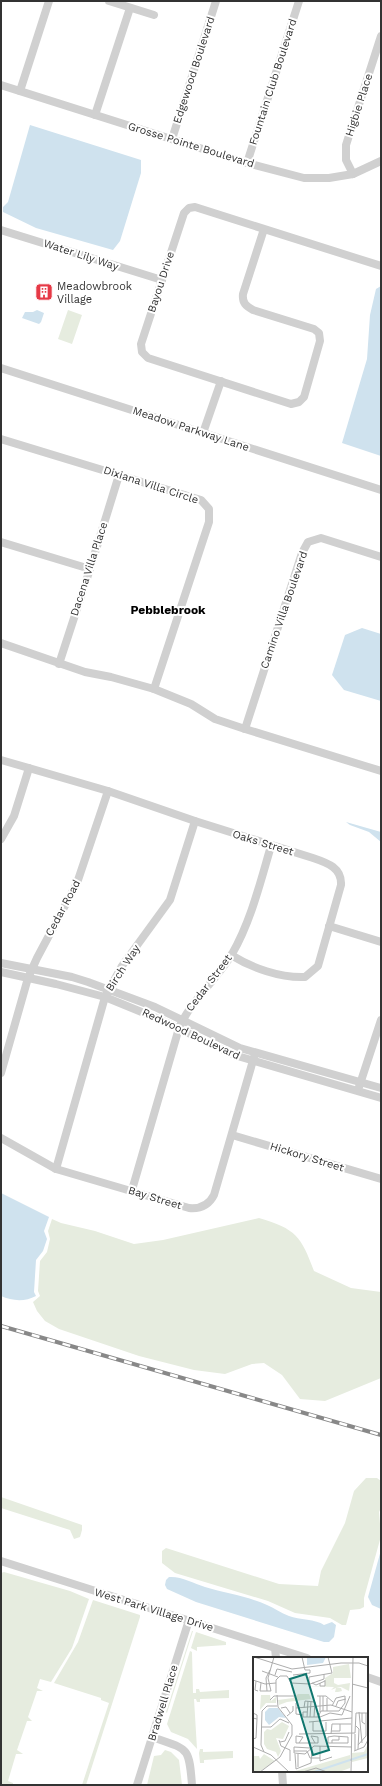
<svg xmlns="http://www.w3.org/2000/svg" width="382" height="1786" viewBox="0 0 382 1786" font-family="'Work Sans',sans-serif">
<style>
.green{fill:#e6ecdf}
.water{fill:#cfe2ee}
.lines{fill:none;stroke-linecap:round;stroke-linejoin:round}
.minor{stroke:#d0d0d0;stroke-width:8}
.rail-casing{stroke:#888;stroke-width:4}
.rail{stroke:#fff;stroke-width:2.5;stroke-dasharray:8;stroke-linecap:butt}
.labels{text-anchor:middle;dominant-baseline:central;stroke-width:4;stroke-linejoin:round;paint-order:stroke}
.street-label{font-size:11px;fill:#333;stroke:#fff}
.poi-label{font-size:11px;fill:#333;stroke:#fff;text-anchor:start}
.neighbourhood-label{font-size:12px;font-weight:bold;fill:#000;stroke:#fff}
.inset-river{fill:none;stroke:#cfe2ee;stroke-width:2}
.inset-road{fill:none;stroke:#adadad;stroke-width:1}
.view{fill:#0f766e;fill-opacity:0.15;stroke:#0f766e;stroke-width:2}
.inset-edge{fill:none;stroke:#333;stroke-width:2}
</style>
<rect width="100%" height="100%" fill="#fff"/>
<!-- green -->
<g class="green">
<path d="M68,310L82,315L72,344L58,339Z"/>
<path d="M259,1218C296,1229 301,1236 314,1271L351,1288L381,1292V1378L325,1401L300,1399L282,1375L264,1363L252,1364L225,1374L194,1370L139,1356L59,1329L45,1321L37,1311L33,1302L40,1296L38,1291L40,1261L47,1252L50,1239L48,1231L52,1219L61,1223L95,1231L134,1244L163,1240Z"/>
<path d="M366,1478H377L381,1481V1508L379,1512L381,1536L364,1598V1607L360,1609L350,1610L346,1625H342L330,1618L295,1613L268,1601L175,1573L162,1563V1551L166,1548L279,1584L318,1586L321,1571L345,1523L354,1491Z"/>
<path d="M1,1497L82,1525V1530L80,1537L74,1539L70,1530L1,1508Z"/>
<path d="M4,1572L70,1591L89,1599L72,1648L51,1682L40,1679L37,1688L43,1691H37L28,1717L32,1721H27L17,1750L23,1754H16L8,1781L13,1783V1785H1V1573Z"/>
<path d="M93,1600L140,1615V1617L86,1785H82L109,1703L101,1700V1698L54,1683L78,1642Z"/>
<path d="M192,1631H193L167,1713L166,1712Z"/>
<path d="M196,1632L226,1642V1645L197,1647V1651L191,1648Z"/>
<path d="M190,1651L192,1652L193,1693H196V1689H199L200,1692L229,1690V1698L200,1699V1702H197L196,1699H194L197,1749L188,1739L171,1732L167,1724Z"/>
<path d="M200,1749H203V1752L233,1751V1758L204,1760V1763H200L199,1753Z"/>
<path d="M165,1750L171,1752L179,1760L182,1785H147L154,1756L161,1755Z"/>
</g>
<!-- water -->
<g class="water">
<path d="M30,125L141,160V173L120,241L113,250L36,228L3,212V207L8,202Z"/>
<path d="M381,286V456L342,443L367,359L370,315L376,289Z"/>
<path d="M37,310L44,313L41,322L39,324L22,318L25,312H33Z"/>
<path d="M362,628L381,634V701L344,690L332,675L345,635Z"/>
<path d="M346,822L381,832V842L369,832L350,825Z"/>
<path d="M1,1193L49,1217L44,1231L47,1239L43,1251L36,1260L34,1292L36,1296C25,1302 12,1301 1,1296Z"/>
<path d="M381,1550V1609L372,1605L368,1597Z"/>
<path d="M169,1577C181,1576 193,1583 205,1587C225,1593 247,1596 267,1605C274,1608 281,1613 289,1616C299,1620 316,1619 324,1625L332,1622L336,1625L334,1637L329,1642H324L196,1602L167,1589L165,1585L166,1580Z"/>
</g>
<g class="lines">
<!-- minor -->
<g class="minor">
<path d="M109,1L154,15"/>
<path d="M1,85L247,163L304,178H329L353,174L381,161"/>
<path d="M20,91L49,1"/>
<path d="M95,115L130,8"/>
<path d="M172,139L216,1"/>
<path d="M247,163L299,1"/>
<path d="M353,174L346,160V145L381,36"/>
<path d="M264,229L243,294C242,303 246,306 253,310L314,329L319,333L320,341L304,397L299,402L291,404L148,358L142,352L141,344L184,213L189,208L195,207L381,266"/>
<path d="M1,230L162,280"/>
<path d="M1,368L381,490"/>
<path d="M203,433L221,381"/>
<path d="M1,439L201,500L209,509V522L154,689"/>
<path d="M1,542L90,569"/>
<path d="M381,557L321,538L308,542L302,553L245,729L381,771"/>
<path d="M1,643L85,672L111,677L154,689L191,704L215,719L245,729"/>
<path d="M59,664L90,569L119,475"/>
<path d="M1,760L108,791L195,821L313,858C328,863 342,868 341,885L318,966L305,977C280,978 252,968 231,955"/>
<path d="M1,839L14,816L29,768"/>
<path d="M329,926L381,942"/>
<path d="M1,963L72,977L88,982L155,1007L240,1048L381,1088"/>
<path d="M1,972L56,984L105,997L161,1020L234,1055L381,1098"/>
<path d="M1,1073L28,978L37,958L77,883L108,791"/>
<path d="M359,1087L381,1020"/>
<path d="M232,1135L381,1179"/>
<path d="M1,1138L56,1169L189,1208C200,1209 209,1205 214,1195L254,1057"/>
<path d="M56,1169L105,997L122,966L170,900L195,821"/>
<path d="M132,1190L179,1028C191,1000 216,981 232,954C251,921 260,883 271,846"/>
<path d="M1,1561L307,1658"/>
<path d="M275,1648L276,1658"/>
<path d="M367,1677L381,1682"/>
<path d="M152,1737C188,1750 189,1745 192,1785"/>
<path d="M282,1771L283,1785"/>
<path d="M137,1785L189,1620"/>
</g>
<defs>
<path id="rail" d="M1,1326L381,1435"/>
</defs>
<!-- rail casing -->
<use href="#rail" class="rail-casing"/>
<!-- rail -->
<use href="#rail" class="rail"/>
</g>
<!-- icons -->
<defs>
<symbol id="building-square" viewBox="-11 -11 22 22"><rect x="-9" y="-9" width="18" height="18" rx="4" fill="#e63946" stroke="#fff"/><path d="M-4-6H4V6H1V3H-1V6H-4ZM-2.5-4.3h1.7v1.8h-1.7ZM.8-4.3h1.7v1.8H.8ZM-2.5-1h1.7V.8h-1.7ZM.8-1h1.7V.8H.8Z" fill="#fff"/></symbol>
</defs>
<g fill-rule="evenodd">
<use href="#building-square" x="34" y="282" width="20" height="20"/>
</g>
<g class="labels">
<!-- street labels -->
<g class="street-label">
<text transform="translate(194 70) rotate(-72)">Edgewood Boulevard</text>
<text transform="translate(273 82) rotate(-72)">Fountain Club Boulevard</text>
<text transform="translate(359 105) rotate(-72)">Higbie Place</text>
<text transform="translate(191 145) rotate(17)">Grosse Pointe Boulevard</text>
<text transform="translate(81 255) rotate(18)">Water Lily Way</text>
<text transform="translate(161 282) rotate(-72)">Bayou Drive</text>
<text transform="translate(191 429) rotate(18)">Meadow Parkway Lane</text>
<text transform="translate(151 485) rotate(18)">Dixiana Villa Circle</text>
<text transform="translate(89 569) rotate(-72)">Dacena Villa Place</text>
<text transform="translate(284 610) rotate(-71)">Camino Villa Boulevard</text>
<text transform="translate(263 843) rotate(17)">Oaks Street</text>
<text transform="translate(63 908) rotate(-62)">Cedar Road</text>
<text transform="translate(123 968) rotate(-57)">Birch Way</text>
<text transform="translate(209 983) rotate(-53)">Cedar Street</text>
<text transform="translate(191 1034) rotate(25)">Redwood Boulevard</text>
<text transform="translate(307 1157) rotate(17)">Hickory Street</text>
<text transform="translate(155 1198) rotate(17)">Bay Street</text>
<text transform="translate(154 1610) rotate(17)">West Park Village Drive</text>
<text transform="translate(163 1703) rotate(-73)">Bradwell Place</text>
</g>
<!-- poi labels -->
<g class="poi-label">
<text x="57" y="286">Meadowbrook<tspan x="57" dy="13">Village</tspan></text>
</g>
<!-- neighbourhood labels -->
<g class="neighbourhood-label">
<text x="168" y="610">Pebblebrook</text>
</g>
</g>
<!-- overview -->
<g transform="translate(253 1657)">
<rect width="115" height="115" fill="#fff"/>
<path d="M96,7L98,21H81V26L85,28L97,26L96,34L88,30H83L88,31L89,34L85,35H82L83,31L78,33L81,30L53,29H72V21L80,16V10ZM45,37H56L58,42L34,45L26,48L25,43L40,41ZM8,38H17L18,44L23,40V46H13L7,53ZM29,65L36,69L30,82L23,81L28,94L25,100L23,95L14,92L11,87V75L14,72L18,73ZM115,87V101L99,105V96L111,95ZM11,97L22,104L6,115H0V99H6L7,102ZM97,98V111L86,115H39Z" fill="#e6ecdf"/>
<path d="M54,0H73L70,6L54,8ZM16,51H25L33,61L26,60L16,68L12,63V55Z" fill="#cfe2ee"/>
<path class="inset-river" d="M61,115L115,97"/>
<path class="inset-road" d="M1,0L39,12L88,6H106L115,9M9,14L25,20M22,18L24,12L39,15M40,18L57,16V13H52L49,0M0,23L12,27L23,26M3,24L2,33L5,34M8,26L7,34H18M56,26V20L79,16L75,0M59,26L63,28L72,24M67,26V29H72V23M99,27L115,31M14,34L13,21L17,13M18,34L15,21L21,0M23,36V23L27,19H34L38,26L57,27L71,22V17M64,39H73L80,45M67,39V55M17,43L21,39H41M43,46V57L50,58M83,49L85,44L93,42M28,51L33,50L37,56M43,51L78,48L99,55M51,51L52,44L62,45L61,60M70,54V39M74,54V41M54,55H50V60H67L77,56L89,58L97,39M106,55L109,86M0,56L4,58V62L0,61M109,56V65L112,67M34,59L40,54V49M54,60L55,44M57,60L58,44M65,60L68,54H86L92,46V39L83,41L79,49M56,65L99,61M60,65V74H73V65M103,69L106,72L105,92M9,70H18L27,62L36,66M78,74H87V67M102,76L103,56H115M46,77L102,76M78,77L79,67H98M81,79L95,80V86H75V80ZM0,82L3,81L4,62M26,83L28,89L37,93V104M27,85L32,84L36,75M46,86L50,80L43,79V86H65V80L58,79L62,86M79,86V83H86V79M105,88L113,79V56M67,89V104L79,100M0,90L18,98L36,115M57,91L41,90V96L52,97L61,89L99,90M102,93V77M41,94H54L57,101H67M101,94L111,90L115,83M11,95L8,88L9,54L14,49H24M42,97L43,112L58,106L59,90M45,110V97M7,115L27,100L39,78V68L25,50L24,38M50,115L63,111L74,115M98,115L100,0"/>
<path class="view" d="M53,17L76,93L60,98L37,22Z"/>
<rect width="115" height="115" class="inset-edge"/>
</g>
<!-- border -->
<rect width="382" height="1786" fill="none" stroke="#333333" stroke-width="4"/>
</svg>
